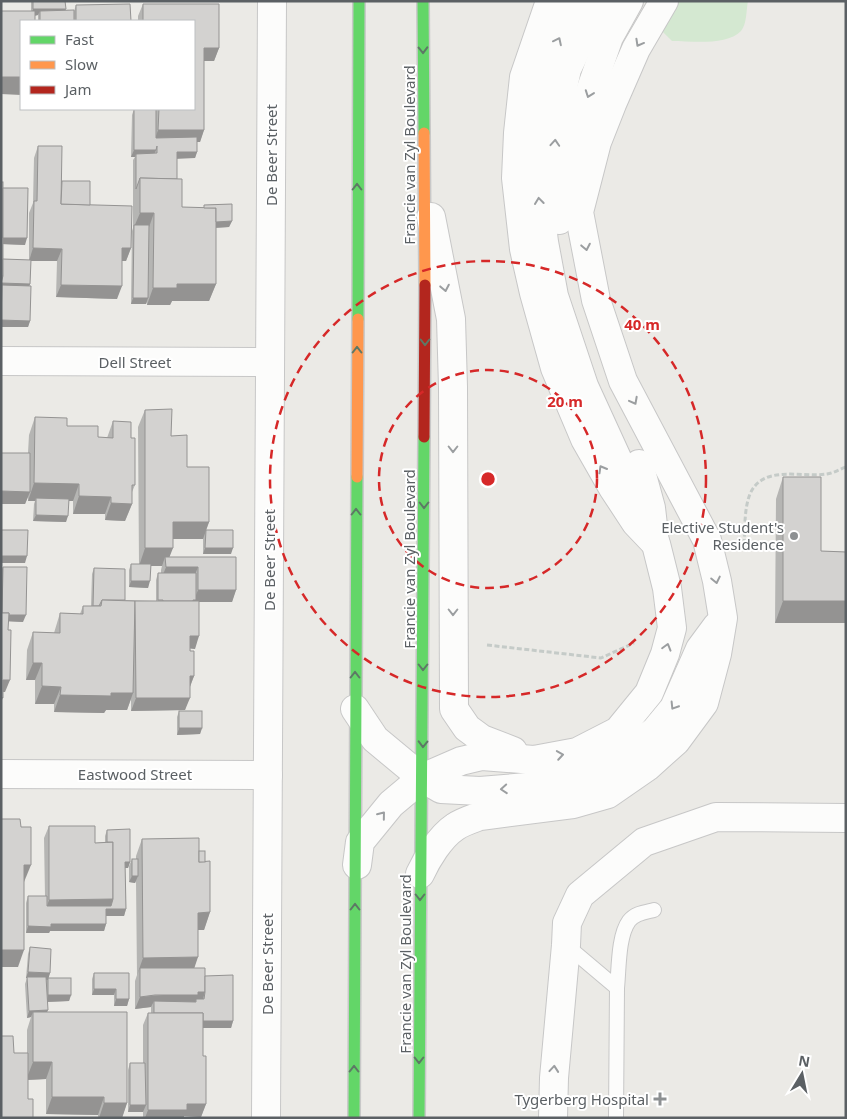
<svg xmlns="http://www.w3.org/2000/svg" width="847" height="1119" viewBox="0 0 847 1119" font-family="'Noto Sans',sans-serif">
<style>
.green{fill:#d4e8d1}
.lines{fill:none;stroke-linecap:round;stroke-linejoin:round}
.lane-casing{stroke:#c7c7c7;stroke-width:16}
.street-casing{stroke:#c7c7c7;stroke-width:30}
.fast-casing{stroke:#c8c8c8;stroke-width:14}
.slow-casing{stroke:#c8c8c8;stroke-width:14}
.jam-casing{stroke:#c8c8c8;stroke-width:14}
.path{stroke:#c5cbc8;stroke-width:3;stroke-dasharray:5 2.5;stroke-linecap:butt}
.lane{stroke:#fcfcfb;stroke-width:14}
.street{stroke:#fcfcfb;stroke-width:28}
.fast{stroke:#63d668;stroke-width:11}
.slow{stroke:#ff974d;stroke-width:11}
.jam{stroke:#b3261e;stroke-width:11}
.wall{fill:#b5b5b3}
.shaded-wall{fill:#949392}
.building{fill:#d3d2d0;stroke:#949392}
.oneway{stroke:#9b9ea0}
.oneway2{stroke:#5d7865}
.ring{fill:none;stroke:#d62828;stroke-width:2.5;stroke-dasharray:9 6}
.poi-dot{fill:#8d9092;stroke:#fff;stroke-width:2}
.labels{text-anchor:middle;dominant-baseline:central;stroke-width:4;stroke-linejoin:round;paint-order:stroke}
.street-label{font-size:15px;fill:#5b6064;stroke:#fff}
.poi-label{font-size:15px;fill:#5b6064;stroke:#fff;text-anchor:end}
.centre{fill:#d62828;stroke:#fff;stroke-width:2.5}
.ring-label{font-size:15px;text-anchor:middle;font-weight:bold;fill:#d62828;stroke:#fff;stroke-width:4;stroke-linejoin:round;paint-order:stroke}
</style>
<rect width="100%" height="100%" fill="#ebeae6"/>
<!-- green -->
<path class="green" d="M678,1H748C746,11 747,24 741,31C727,46 691,41 672,41L661,30Z"/>
<g class="lines">
<defs>
<g id="lane">
<path d="M566,945L617,988L616,1118"/>
<path d="M617,988C619,969 618,936 629,921C635,913 646,912 654,910"/>
</g>
<g id="street">
<path d="M578,1L550,56L539,105L536,176L544,242L554,296L584,386L632,491"/>
<path d="M576,181L575,166L579,123L609,37L629,1"/>
<path d="M431,217L451,319L453,387L454,709L467,728L482,739L513,751"/>
<path d="M559,220L554,153L557,115L567,69L600,1"/>
<path d="M1,361L270,362"/>
<path d="M639,464L651,508L655,543"/>
<path d="M355,709L375,739L422,778L441,789L480,791L527,787L574,779L604,769L655,731L674,708L700,649L717,626"/>
<path d="M1,774L268,775"/>
<path d="M357,865L360,842L391,804L422,778L461,761L482,756L534,760L577,752L618,731L649,693L665,654L672,628L667,588L656,544L636,523L613,488L585,439L555,368L534,293L524,249L516,178L518,133L524,77L548,7L551,1"/>
<path d="M420,874C427,859 440,837 455,827C462,822 472,819 480,816L573,804L608,794L647,767L676,741L704,703L717,654L723,618L717,581L707,540L623,381L596,300L579,212L597,142L612,104L636,49L664,1"/>
<path d="M266,1118L272,1"/>
<path d="M553,1118L554,1078L566,945L567,923L580,895L644,842L716,817L846,818"/>
</g>
<g id="fast">
<path d="M423,1L424,133"/>
<path d="M358,319L359,1"/>
<path d="M354,1118L357,477"/>
<path d="M419,1118L424,437"/>
</g>
<g id="slow">
<path d="M424,133L425,285"/>
<path d="M357,477L358,319"/>
</g>
<path id="jam" d="M424,437L425,285"/>
</defs>
<!-- lane casing -->
<use href="#lane" class="lane-casing"/>
<!-- street casing -->
<use href="#street" class="street-casing"/>
<!-- fast casing -->
<use href="#fast" class="fast-casing"/>
<!-- slow casing -->
<use href="#slow" class="slow-casing"/>
<!-- jam casing -->
<use href="#jam" class="jam-casing"/>
<!-- path -->
<g class="path">
<path d="M845,1L846,2"/>
<path d="M744,544C745,529 744,509 750,494C763,464 802,478 827,474C834,473 840,469 846,467"/>
<path d="M487,645L601,658L634,643"/>
</g>
<!-- lane -->
<use href="#lane" class="lane"/>
<!-- street -->
<use href="#street" class="street"/>
<!-- fast -->
<use href="#fast" class="fast"/>
<!-- slow -->
<use href="#slow" class="slow"/>
<!-- jam -->
<use href="#jam" class="jam"/>
</g>
<!-- wall -->
<g class="wall">
<path d="M31,1H65V10L74,11L76,5L131,21H38V15L35,16L31,11Z"/>
<path d="M143,4H219V48L214,61H204V130L200,142H197V152L195,158H177V179H182V207L204,208V205L232,204V221L229,227L216,228V284L209,301H172L170,305H147V302L146,304H131L132,231L133,228V160L135,157H131L132,115L134,109H194V21H138V16Z"/>
<path d="M38,146L62,181L90,205L131,248L126,261H122L117,299L56,297L57,261H31L30,284L29,286L30,321L28,327H1V182L25,245L3,244V259L29,260V213L33,203L34,158Z"/>
<path d="M145,410L171,436L187,467L209,522L206,530L231,554H203V538V539H173L169,557H236V590L232,602H199L195,649L190,648L194,676L190,687L185,710L131,711V699L127,710H106L104,713L54,712V704H35V680H26L27,650L33,632L54,633L60,613L80,614L83,606H91L92,574L94,568L125,600L156,601V580L158,573H161V570L162,566H151L148,588L129,587V570L131,564H139L138,427Z"/>
<path d="M35,417L67,426L98,437L107,438L113,421L131,438L135,485L132,492V504L125,521L105,520V514H73V501H69L66,522L33,521L34,504L35,501H28V497L25,504H1V453H28L29,435Z"/>
<path d="M783,477L821,551L846,552V623H775L776,499Z"/>
<path d="M3,567L23,622L8,621L5,692H3V698L1,702V571Z"/>
<path d="M179,711L202,728L200,734L177,735V717Z"/>
<path d="M49,826L95,843L105,842V836L107,830L130,862L128,868H125L126,909L124,916H106V924L104,931H50L49,933H26V903L28,896H45L44,838Z"/>
<path d="M142,839L199,851L205,862L210,912L204,930H198L194,968L205,976L233,1021L231,1028H203V1056L206,1104L201,1117L184,1116V1118H143V1111L128,1112V1070L130,1063H143V1025L148,1013H151V1007L135,1009V981L137,975L136,881L135,883L129,882V866L132,859H136V856Z"/>
<path d="M30,947L50,973L48,978L71,995L69,1001L47,1002V1012L127,1103L122,1118H98V1115L46,1114V1079L28,1080V1099L14,1053H27V1030L31,1017L27,1018L25,984L27,978H26L28,954Z"/>
<path d="M94,973L129,999L127,1006H114V995H92V979Z"/>
</g>
<!-- shaded-wall -->
<g class="shaded-wall">
<path d="M33,9H66L63,15L40,11L38,15L31,16Z"/>
<path d="M204,48H219L214,61H199Z"/>
<path d="M1,77H21V95L1,94Z"/>
<path d="M158,130H204L200,142H154Z"/>
<path d="M134,150H156L153,157L136,154L135,157H131Z"/>
<path d="M177,152H197L195,158L174,159Z"/>
<path d="M140,213H154L148,230L134,227Z"/>
<path d="M232,221L229,227L211,228L213,222Z"/>
<path d="M1,238H27L25,245L1,244Z"/>
<path d="M33,248L62,249L57,261H29Z"/>
<path d="M122,248H131L126,261H118Z"/>
<path d="M1,283L30,284L28,290L2,285L1,287Z"/>
<path d="M177,284H216L209,301H172L170,305H147L153,288Z"/>
<path d="M61,285L122,286L117,299L56,297Z"/>
<path d="M133,298H148L146,304H131Z"/>
<path d="M1,320L30,321L28,327H1Z"/>
<path d="M34,483L79,484L73,501H36V498L35,501H28Z"/>
<path d="M1,491L30,492L25,504H1Z"/>
<path d="M79,496L111,497L105,514H73Z"/>
<path d="M111,503L132,504L125,521L105,520Z"/>
<path d="M36,515L68,516L66,522L33,521Z"/>
<path d="M173,522H209L203,539H166Z"/>
<path d="M145,548H173L166,566L165,557L162,566H139Z"/>
<path d="M205,548H233L231,554H203Z"/>
<path d="M1,556H27L25,563H1Z"/>
<path d="M166,567H198L193,580H161Z"/>
<path d="M131,581H150L148,588L129,587Z"/>
<path d="M198,590H236L232,602H195L191,613L193,600H194Z"/>
<path d="M783,601H846V623H775Z"/>
<path d="M2,615H26L23,622L1,621Z"/>
<path d="M190,636H199L195,649L185,648Z"/>
<path d="M33,663H42L35,680H26Z"/>
<path d="M190,676H194L189,689Z"/>
<path d="M3,680H10L5,692H1Z"/>
<path d="M42,686L61,687L54,704H35Z"/>
<path d="M111,693H133L127,710H106L104,713L54,712L60,695Z"/>
<path d="M136,698H190L185,710L131,711Z"/>
<path d="M179,728H202L200,734L177,735Z"/>
<path d="M125,862H130L128,868H123Z"/>
<path d="M24,865H31L24,882Z"/>
<path d="M132,876H138L135,883L129,882Z"/>
<path d="M113,899L126,909L124,916H104L45,912L49,900Z"/>
<path d="M210,912L204,930H192L198,913Z"/>
<path d="M51,924H106L104,931H50L49,933H26L28,926Z"/>
<path d="M1,950H24L18,967H1Z"/>
<path d="M198,957L192,975L140,968L137,975L143,958Z"/>
<path d="M28,972L50,973L48,980L26,978Z"/>
<path d="M94,989H116L114,995H92Z"/>
<path d="M198,992H205L201,1005L196,1000L193,1008L154,1001L151,1007L135,1009L140,997Z"/>
<path d="M48,995H71L69,1001L46,1002Z"/>
<path d="M116,999H129L127,1006H114Z"/>
<path d="M48,1010L45,1017L33,1012L31,1017L27,1018L29,1011Z"/>
<path d="M201,1021H233L231,1028H199Z"/>
<path d="M33,1062H52L46,1079L26,1080Z"/>
<path d="M52,1097H104L98,1115L46,1114Z"/>
<path d="M104,1103H127L122,1118H99Z"/>
<path d="M187,1104H206L201,1117L184,1116V1118H145L148,1110Z"/>
<path d="M130,1105H146L143,1112H128Z"/>
</g>
<!-- building -->
<g class="building">
<path d="M33,1H65L66,9H33Z"/>
<path d="M130,4L131,21H76V5Z"/>
<path d="M143,4H219V48H204V130H158L159,109H194V21H143Z"/>
<path d="M74,10V21H40V11Z"/>
<path d="M1,11H35V21H21V77H1Z"/>
<path d="M134,109H156V138L197,137V152H177V179L140,178L136,189V154L157,153V146L156,150H134Z"/>
<path d="M38,146H62L61,204L132,206L131,248H122V286L61,285L62,249L33,248L34,201H37Z"/>
<path d="M140,178L182,179V207L216,208V284H177V288H153L154,213H140Z"/>
<path d="M62,181H90V205L61,204Z"/>
<rect x="1" y="182" width="2" height="94"/>
<path d="M3,188H28L27,238H3Z"/>
<path d="M232,204V221L216,222V208H204V205Z"/>
<path d="M134,225H149L148,298H133Z"/>
<path d="M3,259L31,260L30,284L1,283L3,276Z"/>
<path d="M2,285L31,286L30,321L1,320Z"/>
<path d="M172,409L171,436L187,435V467H209V522H173V548H145V410Z"/>
<path d="M35,417L67,418V426H98V437L113,438V421L131,422V438H135V485H132V504L111,503V497L79,496V484L34,483Z"/>
<path d="M1,453H30V492L1,491Z"/>
<path d="M783,477H821V551L846,552V601H783Z"/>
<path d="M36,498L69,499L68,516L36,515Z"/>
<path d="M1,530H28L27,556H1Z"/>
<path d="M206,530H233V548H205Z"/>
<path d="M165,557H236V590H198V567H166Z"/>
<path d="M131,564H151L150,581H131Z"/>
<path d="M3,567H27L26,615H9V613H2Z"/>
<path d="M94,568L125,569V600H102L99,606H93Z"/>
<path d="M158,573H196V600H193V601H163V600H158Z"/>
<path d="M102,600L135,601L133,693H111V696L60,695L61,687L42,686V663H33V632L60,633V613L83,614V606H101Z"/>
<path d="M135,601H199V636H190V651H194V676H190V698H136Z"/>
<path d="M1,613H9L8,630H11L10,680H3V698L1,697Z"/>
<rect x="179" y="711" width="23" height="17"/>
<path d="M1,819H20L21,827H31V865H24V950H1Z"/>
<path d="M49,826H95V843L113,842V899L49,900Z"/>
<path d="M130,829V862H125L126,909H106V924H51V927L28,926V896H47V906H111L113,899V842H107V830Z"/>
<path d="M199,838V862L210,861V912L198,913V957L143,958L142,839Z"/>
<rect x="199" y="851" width="6" height="11"/>
<rect x="132" y="859" width="6" height="17"/>
<path d="M30,947L51,949L50,973L28,972Z"/>
<path d="M140,968H205V992H198V995H155L140,997Z"/>
<path d="M94,973H129V999H116V989H94Z"/>
<path d="M233,975V1021H203V1013H154V1001L196,1002V999H204L205,992V976Z"/>
<path d="M27,977H46L48,1010L29,1011Z"/>
<rect x="48" y="978" width="23" height="17"/>
<path d="M33,1012H127V1103H104V1097H52V1062H33Z"/>
<path d="M148,1013H203V1056H206V1104H187V1110H148Z"/>
<path d="M1,1036H13L14,1053H28V1099H33V1118H1Z"/>
<path d="M130,1063H145L146,1105H130Z"/>
</g>
<!-- one-way arrows -->
<defs><path id="oneway-chevron" d="M-2-3.5L2.5 0L-2 3.5" fill="none" stroke-width="1.6" stroke-linecap="round" stroke-linejoin="round" transform="scale(1.25)"/></defs>
<g class="oneway">
<use href="#oneway-chevron" transform="translate(558 41) rotate(-64)"/>
<use href="#oneway-chevron" transform="translate(639 43) rotate(119)"/>
<use href="#oneway-chevron" transform="translate(589 94) rotate(110)"/>
<use href="#oneway-chevron" transform="translate(555 143) rotate(-86)"/>
<use href="#oneway-chevron" transform="translate(539 201) rotate(-97)"/>
<use href="#oneway-chevron" transform="translate(586 247) rotate(79)"/>
<use href="#oneway-chevron" transform="translate(445 288) rotate(79)"/>
<use href="#oneway-chevron" transform="translate(634 401) rotate(62)"/>
<use href="#oneway-chevron" transform="translate(453 449) rotate(90)"/>
<use href="#oneway-chevron" transform="translate(602 469) rotate(-120)"/>
<use href="#oneway-chevron" transform="translate(716 580) rotate(78)"/>
<use href="#oneway-chevron" transform="translate(453 612) rotate(90)"/>
<use href="#oneway-chevron" transform="translate(667 647) rotate(-74)"/>
<use href="#oneway-chevron" transform="translate(674 706) rotate(122)"/>
<use href="#oneway-chevron" transform="translate(560 755) rotate(-9)"/>
<use href="#oneway-chevron" transform="translate(504 789) rotate(176)"/>
<use href="#oneway-chevron" transform="translate(382 815) rotate(-51)"/>
<use href="#oneway-chevron" transform="translate(554 1069) rotate(-85)"/>
</g>
<g class="oneway2">
<use href="#oneway-chevron" transform="translate(423 50) rotate(89)"/>
<use href="#oneway-chevron" transform="translate(357 187) rotate(-90)"/>
<use href="#oneway-chevron" transform="translate(425 342) rotate(90)"/>
<use href="#oneway-chevron" transform="translate(357 350) rotate(-90)"/>
<use href="#oneway-chevron" transform="translate(424 505) rotate(90)"/>
<use href="#oneway-chevron" transform="translate(356 512) rotate(-90)"/>
<use href="#oneway-chevron" transform="translate(423 667) rotate(90)"/>
<use href="#oneway-chevron" transform="translate(355 675) rotate(-90)"/>
<use href="#oneway-chevron" transform="translate(423 744) rotate(91)"/>
<use href="#oneway-chevron" transform="translate(420 897) rotate(90)"/>
<use href="#oneway-chevron" transform="translate(355 907) rotate(-90)"/>
<use href="#oneway-chevron" transform="translate(419 1060) rotate(90)"/>
<use href="#oneway-chevron" transform="translate(354 1069) rotate(-90)"/>
</g>
<!-- distance rings -->
<g class="ring">
<circle cx="488" cy="479" r="109"/>
<circle cx="488" cy="479" r="218"/>
</g>
<!-- markers -->
<g class="poi-dot">
<circle cx="794" cy="536" r="5"/>
<path d="M657.5 1091.5h5v5h5v5h-5v5h-5v-5h-5v-5h5z"/>
</g>
<g class="labels">
<!-- street labels -->
<g class="street-label">
<text transform="translate(271 155) rotate(-90)">De Beer Street</text>
<text transform="translate(409 155) rotate(-90)">Francie van Zyl Boulevard</text>
<text x="135" y="362">Dell Street</text>
<text transform="translate(409 559) rotate(-90)">Francie van Zyl Boulevard</text>
<text transform="translate(269 560) rotate(-90)">De Beer Street</text>
<text x="135" y="774">Eastwood Street</text>
<text transform="translate(267 964) rotate(-90)">De Beer Street</text>
<text transform="translate(405 964) rotate(-90)">Francie van Zyl Boulevard</text>
</g>
<!-- poi labels -->
<g class="poi-label">
<text x="784" y="527">Elective Student's<tspan x="784" dy="17">Residence</tspan></text>
<text x="649" y="1099">Tygerberg Hospital</text>
</g>
</g>
<circle cx="488" cy="479" r="8" class="centre"/>
<g class="ring-label">
<text x="642" y="330">40 m</text>
<text x="565" y="407">20 m</text>
</g>
<!-- border -->
<rect width="847" height="1119" fill="none" stroke="#5b6064" stroke-width="5"/>
<!-- legend -->
<rect x="20" y="20" width="175" height="90" fill="#ffffff" stroke="#bdbfc1"/>
<rect x="30" y="36" width="25" height="8" fill="#63d668" stroke="#bdbfc1"/>
<text x="65" y="45" font-size="15" fill="#5b6064">Fast</text>
<rect x="30" y="61" width="25" height="8" fill="#ff974d" stroke="#bdbfc1"/>
<text x="65" y="70" font-size="15" fill="#5b6064">Slow</text>
<rect x="30" y="86" width="25" height="8" fill="#b3261e" stroke="#bdbfc1"/>
<text x="65" y="95" font-size="15" fill="#5b6064">Jam</text>
<!-- north arrow -->
<g transform="translate(802 1074) rotate(10)" stroke="#ffffff" stroke-width="4" paint-order="stroke">
<path d="M0-4L9 19L0 12L-9 19Z" fill="#5b6064"/>
<text y="-8" font-size="14" font-weight="bold" text-anchor="middle" fill="#5b6064">N</text>
</g>
</svg>
